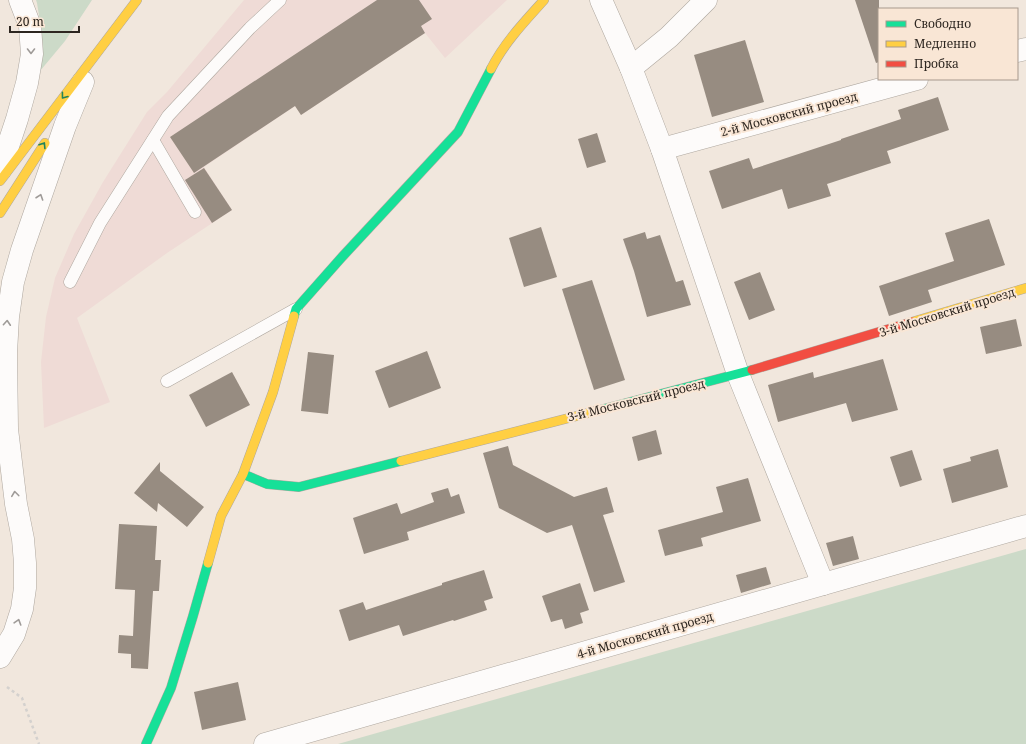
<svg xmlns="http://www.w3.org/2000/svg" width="1026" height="744" viewBox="0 0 1026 744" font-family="'Noto Serif',serif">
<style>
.industrial{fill:#efdbd6}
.green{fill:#ccdac8}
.building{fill:#978c81}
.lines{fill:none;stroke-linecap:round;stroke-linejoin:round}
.lane-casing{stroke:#aea79f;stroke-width:13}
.street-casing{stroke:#aea79f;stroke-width:23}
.fast-casing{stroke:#aea79f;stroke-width:10}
.slow-casing{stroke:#aea79f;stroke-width:10}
.jam-casing{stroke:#aea79f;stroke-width:10}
.path{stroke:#d4d1ce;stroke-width:2.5;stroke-dasharray:3 3;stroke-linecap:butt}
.lane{stroke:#fdfbfa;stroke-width:12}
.street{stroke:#fdfbfa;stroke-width:22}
.fast{stroke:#16e098;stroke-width:9}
.slow{stroke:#ffcf43;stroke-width:9}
.jam{stroke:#f24e42;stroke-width:9}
.oneway{stroke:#9f9b98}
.oneway2{stroke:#22835c}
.labels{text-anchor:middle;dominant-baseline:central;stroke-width:4;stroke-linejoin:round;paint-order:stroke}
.street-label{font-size:12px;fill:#2d2620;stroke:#f9e6d5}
</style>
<rect width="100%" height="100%" fill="#f1e7dd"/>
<!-- industrial -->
<path class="industrial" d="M244,0H507L445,58L425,33L301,115L295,106L204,167L232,210L167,253L77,318L110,402L44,428L41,362L46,317L55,278L74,234L103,182L147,112L167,92Z"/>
<!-- green -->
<g class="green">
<path d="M36,0H92L65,41L40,71L42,34L37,3Z"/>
<path d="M1026,549V744H338Z"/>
</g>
<!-- building -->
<g class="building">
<path d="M377,0H419L432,19L421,26L425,33L301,115L295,106L194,173L170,137Z"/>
<path d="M855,0H879V62L876,63Z"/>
<path d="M745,40L764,102L712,117L694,55Z"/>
<path d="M938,97L949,130L887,151L891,163L827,184L831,196L788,209L782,189L722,209L709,171L749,158L753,169L841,140V139L901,119L898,110Z"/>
<path d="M597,133L606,162L587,168L578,139Z"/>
<path d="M204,168L232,210L212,223L185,180Z"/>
<path d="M989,219L1005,265L928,290L932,302L889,316L879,286L954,261L945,233Z"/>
<path d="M541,227L557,277L524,287L509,238Z"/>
<path d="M645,232L647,239L660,235L676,282L683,280L691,305L647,317L634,271L623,239Z"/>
<path d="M760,272L775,310L749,320L734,282Z"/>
<path d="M592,280L625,380L594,390L562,289Z"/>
<path d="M1016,319L1022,346L986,354L980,327Z"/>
<path d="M427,351L441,388L389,408L375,371Z"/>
<path d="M308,352L334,355L328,414L301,411Z"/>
<path d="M883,359L898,410L852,422L846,403L778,422L768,385L813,372L814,378Z"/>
<path d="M232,372L250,405L206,427L189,395Z"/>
<path d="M656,430L662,454L638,461L632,437Z"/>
<path d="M508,446L513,465L574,497L607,487L614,512L603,515L625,582L594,592L572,525L547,533L499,508L483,453Z"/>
<path d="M998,449L1008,487L952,503L943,469L971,461L970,457Z"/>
<path d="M912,450L922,480L900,487L890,457Z"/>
<path d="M160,462V471L204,507L187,527L158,503L157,512L134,493Z"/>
<path d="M748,478L761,521L701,538L703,546L665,556L658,530L723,512L716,487Z"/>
<path d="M448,488L451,497L459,494L465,513L407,532L409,540L364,554L353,518L397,503L401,514L434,502L431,493Z"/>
<path d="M119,524L157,526L155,560H161L159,591H153L148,669L131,668V654L118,653L119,635L133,636L135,590L115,589Z"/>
<path d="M853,536L859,559L833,566L826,543Z"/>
<path d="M766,567L771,584L741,593L736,575Z"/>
<path d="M484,570L493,598L484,601L487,610L454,621L453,620L403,636L399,625L349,641L339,610L363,602L366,610L442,585V583Z"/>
<path d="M580,583L589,610L580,613L583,623L565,629L562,619L551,622L542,596Z"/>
<path d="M238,682L246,720L202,730L194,692Z"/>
</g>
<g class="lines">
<defs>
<g id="lane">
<path d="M153,140L195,212"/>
<path d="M70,282L100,223L168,116L250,28L280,0"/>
<path d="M167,381L296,309"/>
</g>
<g id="street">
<path d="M601,0L631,68L662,149L738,374L823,584"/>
<path d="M1017,51L1026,49"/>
<path d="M631,68L669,37L706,0"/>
<path d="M662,149L917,79"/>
<path d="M0,170L17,119L27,83L32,54L30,26L20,0"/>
<path d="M0,657L14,634L22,609L25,588V563L23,539L16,504L7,429L6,353L8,317L13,282L22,250L65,126L83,82"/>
<path d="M265,744L1026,526"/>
</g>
<g id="fast">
<path d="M294,316L296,309L342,257L458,132L491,69"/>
<path d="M596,411L752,370"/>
<path d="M243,474L267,484L299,487L401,461"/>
<path d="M146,744L171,688L193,616L208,563"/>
</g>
<g id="slow">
<path d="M491,69C504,43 525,21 544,0"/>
<path d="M0,181L137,0"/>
<path d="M0,213L45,143"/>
<path d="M912,322L1026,288"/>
<path d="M401,461L596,411"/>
<path d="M208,563L221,516L243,474L273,392L294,316"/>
</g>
<path id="jam" d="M752,370L912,322"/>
</defs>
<!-- lane casing -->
<use href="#lane" class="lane-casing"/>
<!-- street casing -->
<use href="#street" class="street-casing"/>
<!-- fast casing -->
<use href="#fast" class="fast-casing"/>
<!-- slow casing -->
<use href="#slow" class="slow-casing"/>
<!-- jam casing -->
<use href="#jam" class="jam-casing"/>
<!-- path -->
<path class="path" d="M7,687L22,698L39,744"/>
<!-- lane -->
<use href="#lane" class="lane"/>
<!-- street -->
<use href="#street" class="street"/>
<!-- fast -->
<use href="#fast" class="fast"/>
<!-- slow -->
<use href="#slow" class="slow"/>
<!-- jam -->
<use href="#jam" class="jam"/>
</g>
<!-- one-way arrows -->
<defs><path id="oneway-chevron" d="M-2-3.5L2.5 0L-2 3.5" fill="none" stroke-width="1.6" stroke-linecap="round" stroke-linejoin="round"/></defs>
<g class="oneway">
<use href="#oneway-chevron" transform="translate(31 51) rotate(90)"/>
<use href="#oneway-chevron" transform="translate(40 197) rotate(-71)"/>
<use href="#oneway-chevron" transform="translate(7 323) rotate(-86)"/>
<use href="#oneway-chevron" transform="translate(15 494) rotate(-97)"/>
<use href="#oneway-chevron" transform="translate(18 622) rotate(-73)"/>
</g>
<g class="oneway2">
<use href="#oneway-chevron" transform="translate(64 96) rotate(127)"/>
<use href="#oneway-chevron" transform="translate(43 145) rotate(-58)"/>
</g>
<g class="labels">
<!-- street labels -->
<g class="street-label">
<text transform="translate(789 114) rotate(-15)">2-й Московский проезд</text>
<text transform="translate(947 312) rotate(-17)">3-й Московский проезд</text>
<text transform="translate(636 400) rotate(-14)">3-й Московский проезд</text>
<text transform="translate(645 635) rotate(-16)">4-й Московский проезд</text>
</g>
</g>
<!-- legend -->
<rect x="878" y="8" width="140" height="72" fill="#f9e6d5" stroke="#a7998d"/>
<rect x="886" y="21" width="20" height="6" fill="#16e098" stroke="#a7998d"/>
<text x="914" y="28" font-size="12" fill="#2d2620">Свободно</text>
<rect x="886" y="41" width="20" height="6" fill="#ffcf43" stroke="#a7998d"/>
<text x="914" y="48" font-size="12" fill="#2d2620">Медленно</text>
<rect x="886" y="61" width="20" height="6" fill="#f24e42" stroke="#a7998d"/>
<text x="914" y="68" font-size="12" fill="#2d2620">Пробка</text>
<!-- scale -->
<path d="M10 26v6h69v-6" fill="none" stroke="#2d2620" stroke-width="2"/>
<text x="16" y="26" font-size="12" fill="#2d2620" stroke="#f9e6d5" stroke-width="3" paint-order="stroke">20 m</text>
</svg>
